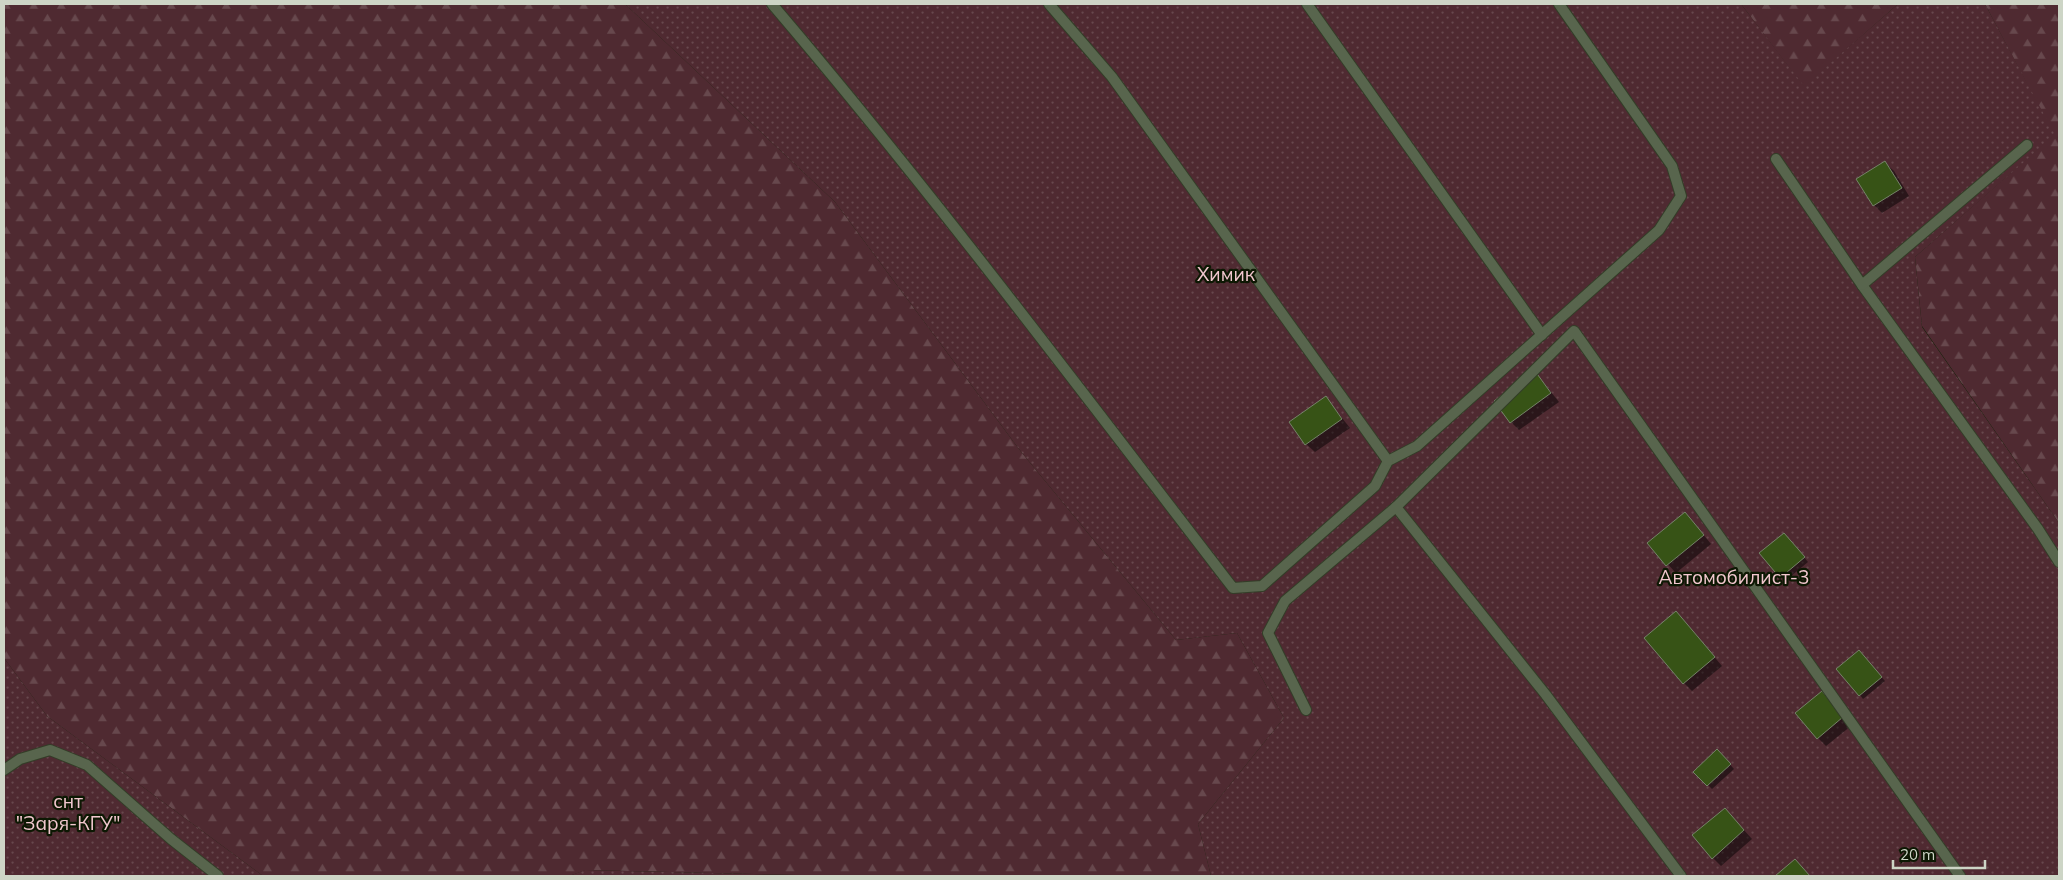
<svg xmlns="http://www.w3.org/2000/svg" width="2063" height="880" viewBox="0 0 2063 880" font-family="Mulish,sans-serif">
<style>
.forest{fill:url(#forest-firs)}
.garden{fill:url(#garden-dots)}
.shadow{fill:#0007}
.building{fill:#375316;stroke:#748368}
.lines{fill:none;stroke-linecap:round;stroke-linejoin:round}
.service-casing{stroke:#333e28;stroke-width:12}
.service{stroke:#58654d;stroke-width:10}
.labels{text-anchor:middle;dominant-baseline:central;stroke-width:4.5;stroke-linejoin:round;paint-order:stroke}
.park-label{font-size:19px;fill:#f2c7ce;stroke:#0d1803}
</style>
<defs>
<pattern id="forest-firs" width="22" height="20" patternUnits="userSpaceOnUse" patternTransform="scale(1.25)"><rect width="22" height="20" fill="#4f2a31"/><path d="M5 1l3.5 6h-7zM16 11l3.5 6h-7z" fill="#67484d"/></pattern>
<pattern id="garden-dots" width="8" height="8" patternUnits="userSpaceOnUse" patternTransform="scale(1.25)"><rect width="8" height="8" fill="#4f2a31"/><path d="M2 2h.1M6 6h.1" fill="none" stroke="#67484d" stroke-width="1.8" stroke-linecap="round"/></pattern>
</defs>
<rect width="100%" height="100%" fill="#16210a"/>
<!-- forest -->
<g class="forest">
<path d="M4,4H625L835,202L1022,453L1176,640L1237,633L1284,718L1198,824L1211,876H842L586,870L569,876H263L47,716L4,658Z"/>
<path d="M1741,4H1898L1804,87Z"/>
<path d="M1985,4H2059V523L1922,326L1915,257L2054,135Z"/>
</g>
<!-- garden -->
<g class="garden">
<path d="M625,4H1741L1804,86L1898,4H1985L2055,135L1915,257L1922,327L2059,523V876H1211L1198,824L1284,718L1237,633L1176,640L1022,453L835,202Z"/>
<path d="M4,658L47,716L263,876H4Z"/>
<path d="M585,870L842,876H569Z"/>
</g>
<!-- shadow -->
<g class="shadow">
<path d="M1885,163L1894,171L1909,196L1882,213L1874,205Z"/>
<path d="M1535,372L1559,402L1519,430L1511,422Z"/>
<path d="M1326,398L1350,428L1315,452L1306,444L1291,422Z"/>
<path d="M1693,522L1711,544L1676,573L1649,544Z"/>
<path d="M1788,538L1808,562L1785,581L1761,553Z"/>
<path d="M1676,612L1722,666L1692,691L1684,683Z"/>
<path d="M1863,656L1885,681L1863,699L1860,695Z"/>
<path d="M1822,693L1851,726L1826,746L1818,738Z"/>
<path d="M1717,750L1734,769L1712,789L1695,772Z"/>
<path d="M1733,818L1752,839L1721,866L1713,858Z"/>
</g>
<!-- building -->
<g class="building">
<path d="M1885,161L1902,188L1873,206L1856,179Z"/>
<path d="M1535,371L1551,393L1510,423L1494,401Z"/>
<path d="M1326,396L1342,419L1305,445L1289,422Z"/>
<path d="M1685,512L1704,535L1666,566L1647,543Z"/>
<path d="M1784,533L1805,557L1780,578L1759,553Z"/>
<path d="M1676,611L1715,657L1683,684L1644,638Z"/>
<path d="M1859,650L1882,677L1859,696L1836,669Z"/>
<path d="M1822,691L1843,717L1817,739L1795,713Z"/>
<path d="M1717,749L1731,764L1707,786L1693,772Z"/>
<path d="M1725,808L1744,830L1712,859L1692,835Z"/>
<path d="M1795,859L1810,876H1775Z"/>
</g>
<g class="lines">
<defs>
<g id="service">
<path d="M772,4C933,193 1082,392 1233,588L1262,586L1375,486L1388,461L1417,446L1659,230L1681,196L1672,166L1559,4"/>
<path d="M1049,4L1112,77L1388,461"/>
<path d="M1307,4L1542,335"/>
<path d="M1776,159L1862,285L2038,529L2059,562"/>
<path d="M1862,285L2027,145"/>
<path d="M1396,507L1546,695L1681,876"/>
<path d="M1306,710L1268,633L1285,601L1396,507L1574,331L1960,876"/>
<path d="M4,770L20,759L50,750L87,765L171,839L218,876"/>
</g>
</defs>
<!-- service casing -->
<use href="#service" class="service-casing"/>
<!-- service -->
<use href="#service" class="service"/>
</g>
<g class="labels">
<!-- park labels -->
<g class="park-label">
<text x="1226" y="274">Химик</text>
<text x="1734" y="577">Автомобилист-3</text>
<text x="68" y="801">снт<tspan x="68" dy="22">"Заря-КГУ"</tspan></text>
</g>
</g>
<!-- border -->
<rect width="2063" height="880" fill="none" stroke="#cdd5c6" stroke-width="10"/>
<!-- scale -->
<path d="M1893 860v8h92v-8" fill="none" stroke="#cdd5c6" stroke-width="2.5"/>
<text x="1900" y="860" font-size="15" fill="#cdd5c6" stroke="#0d1803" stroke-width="4" paint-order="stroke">20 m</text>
</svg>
